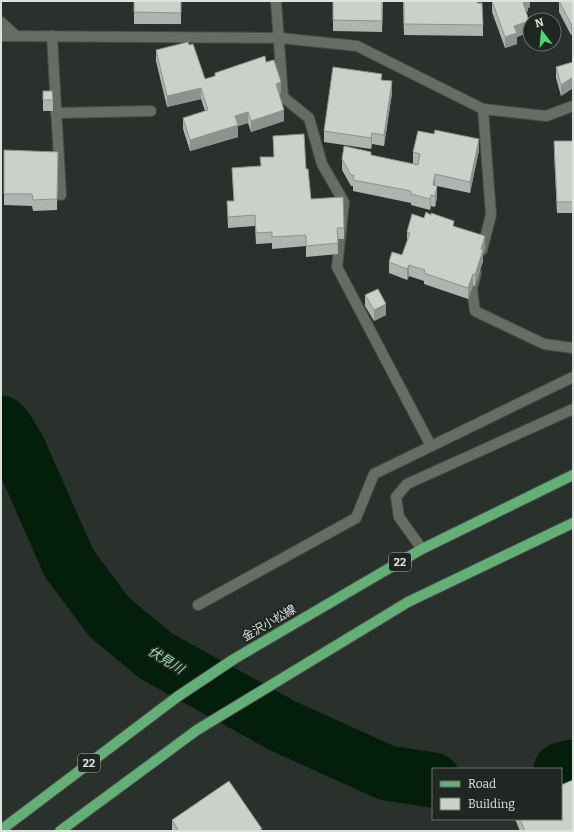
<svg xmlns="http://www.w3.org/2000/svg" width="574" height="832" viewBox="0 0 574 832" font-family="Bitter,'Noto Sans JP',serif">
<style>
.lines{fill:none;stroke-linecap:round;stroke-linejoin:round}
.river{stroke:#031e0b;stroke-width:55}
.minor-casing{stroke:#474d48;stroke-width:12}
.major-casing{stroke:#474d48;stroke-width:12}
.minor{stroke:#666d67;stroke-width:10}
.major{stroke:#64ae77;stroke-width:10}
.wall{fill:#aeb4af}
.shaded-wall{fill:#8d928e}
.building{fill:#cad1cb;stroke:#8d928e}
.labels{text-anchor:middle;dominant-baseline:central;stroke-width:4;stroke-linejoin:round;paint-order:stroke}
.shield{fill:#202621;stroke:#a5aaa6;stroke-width:1}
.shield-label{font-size:11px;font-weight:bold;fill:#dee2df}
.street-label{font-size:12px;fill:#dee2df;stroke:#202621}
.water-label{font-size:13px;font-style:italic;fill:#96e3a6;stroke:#202621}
</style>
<rect width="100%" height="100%" fill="#2a302b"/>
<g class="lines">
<!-- river -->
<g class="river">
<path d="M1,423L7,430L19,450L69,563L109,617L156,656L283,726L387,773L433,780"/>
<path d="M561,770L573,767"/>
</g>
<defs>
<g id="minor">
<path d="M276,1L283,97L309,118L322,164L344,202L337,267L431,446"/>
<path d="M1,22L16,36"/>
<path d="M1,36L280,38L357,46L483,109"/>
<path d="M52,36L61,195"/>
<path d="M56,113L151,111"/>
<path d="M482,250L491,215L483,109L546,116L573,106"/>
<path d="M476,273L472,290L475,311L544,344L573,348"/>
<path d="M422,549L399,517L396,497L407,484L573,409"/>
<path d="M198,605L356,518L374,474L573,377"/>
</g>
<g id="major">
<path d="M1,830L177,697L234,659L422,549L573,475"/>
<path d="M60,831L197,730L408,602L573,523"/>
</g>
</defs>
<!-- minor casing -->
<use href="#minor" class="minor-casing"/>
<!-- major casing -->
<use href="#major" class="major-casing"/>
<!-- minor -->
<use href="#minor" class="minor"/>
<!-- major -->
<use href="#major" class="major"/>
</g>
<!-- wall -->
<g class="wall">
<rect x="134" y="1" width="47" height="23"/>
<path d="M333,1H383L382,32L333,31Z"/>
<path d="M403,1L477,3L483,25V36L404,35Z"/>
<path d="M492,1H530V7L528,8V11L526,12L529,32L517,37V44L505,48L492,12Z"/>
<path d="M558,1H573V34L571,35L559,12V3Z"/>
<path d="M156,50L205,79L266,62L281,93L279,94L284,121L251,132L248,123L238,126V137L190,151L183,129V118L205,111L201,99L167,107L156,61Z"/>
<path d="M573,62V88L561,96L556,78V67Z"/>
<path d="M382,80L392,93L384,146L372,144L371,149L324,142V131Z"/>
<rect x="43" y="100" width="10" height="11"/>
<path d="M573,127V213H557L554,152V141H573Z"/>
<path d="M273,136L306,169L311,199L344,228V239H338V254L306,257V246L272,249V243L256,244L255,226L228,228L227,201H234L232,168L260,166L274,157Z"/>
<path d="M4,150L58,163L57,210L33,211L32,206L4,205Z"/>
<path d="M479,150L470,193L437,186V197L435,207L431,206L430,210L411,205V203L353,191V186H351L342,170V159L371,155L413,164V152Z"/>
<path d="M424,218L454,227L485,247L483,254V261L475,286L473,285L468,299L424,284V281L409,276L407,280L389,273V262L402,255L407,241V232Z"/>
<path d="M365,295L386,315L374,321L365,306Z"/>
<path d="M573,765V780L572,777V766Z"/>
<path d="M515,819H561L573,831H520Z"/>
<path d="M172,820L262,831H172Z"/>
</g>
<!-- shaded-wall -->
<g class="shaded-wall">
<path d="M525,1H530V7L528,8V11L523,13V2Z"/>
<path d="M529,21V32L517,37V44L505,48V37L514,26Z"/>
<path d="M573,23V34L571,35V24Z"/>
<path d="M573,77V88L561,96V85Z"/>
<path d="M392,81V93L384,146V135Z"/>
<path d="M281,82V93L276,95V84Z"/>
<path d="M201,88V99L167,107V96Z"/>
<path d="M284,110V121L251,132V121Z"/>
<path d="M248,112V123L238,126V137L190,151V140L235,116Z"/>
<path d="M372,133V144L371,149V138Z"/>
<path d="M479,139V150L470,193V182Z"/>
<path d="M435,174V186L433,185Z"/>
<path d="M437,186V197L435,207V196Z"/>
<path d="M431,195V206L430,210V199Z"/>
<path d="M485,236V247L483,254V261L475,286V275L481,249Z"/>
<path d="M409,265V276L407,280V269Z"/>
<path d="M473,274V285L468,299V288Z"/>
<path d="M386,304V315L374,321V310Z"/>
</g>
<!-- building -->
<g class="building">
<path d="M134,1H181V13L134,12Z"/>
<path d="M333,1H382V21L333,20Z"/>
<path d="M404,1H477V3H482L483,25L404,24Z"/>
<path d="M492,1H525L523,2L529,21L514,26L517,33L505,37Z"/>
<path d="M559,1H573V23L571,24Z"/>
<path d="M188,42L189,45L193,44L205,79L215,76V73L265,56L266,62L274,60L281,82L276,84L284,110L251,121L248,112L235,116L238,125L190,140L183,118L208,110L201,88L167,96L156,50Z"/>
<path d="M573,62V77L561,85L556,67Z"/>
<path d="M333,67L382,74L381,80L392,81L384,135L372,133L371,138L324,131Z"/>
<path d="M43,91H52L53,100H43Z"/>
<path d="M573,127V202H557L554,141H573Z"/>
<path d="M435,130L479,139L470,182L435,174L433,185L437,186L435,196L431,195L430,199L411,194V191L353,180L354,175H351L342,159L344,146L371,152V155L418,165L420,154L413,152L418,131L434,134Z"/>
<path d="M304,134L306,169H308L311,199L343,197L344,228H337L338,243L306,246V235L272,237V232L256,233L255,215L228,217L227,201H234L232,168L261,166L260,157H274L273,136Z"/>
<path d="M4,150L58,152L57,199L33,200L32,194H4Z"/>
<path d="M426,212L431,215V213L454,221L453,226L485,236L481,249L483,250L475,275L473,274L468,288L424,273L425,270L409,265L407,269L389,262L392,252L402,255L410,233L407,232L412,214L424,218Z"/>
<path d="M378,289L386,304L374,310L365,295Z"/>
<path d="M573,780V831H525L520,819H561V785Z"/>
<path d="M229,781L262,829L258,831H179L172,820Z"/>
</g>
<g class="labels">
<!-- shield labels -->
<g class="shield">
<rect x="389" y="553" width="22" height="18" rx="3"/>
<rect x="78" y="754" width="22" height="18" rx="3"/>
</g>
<g class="shield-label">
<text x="400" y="562">22</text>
<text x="89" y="763">22</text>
</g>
<!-- street labels -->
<g class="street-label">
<text transform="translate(269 623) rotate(-30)">金沢小松線</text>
</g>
<!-- water labels -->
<g class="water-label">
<text transform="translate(166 660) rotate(32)">伏見川</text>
</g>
</g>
<!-- border -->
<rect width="574" height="832" fill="none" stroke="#dee2df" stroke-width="4"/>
<!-- legend -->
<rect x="432" y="768" width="130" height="52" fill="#202621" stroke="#6c716d"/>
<rect x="440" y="781" width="20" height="6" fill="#64ae77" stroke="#6c716d"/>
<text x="468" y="788" font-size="12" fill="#dee2df">Road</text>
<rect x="440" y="798" width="20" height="12" fill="#cad1cb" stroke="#6c716d"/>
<text x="468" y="808" font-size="12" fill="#dee2df">Building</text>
<!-- north arrow -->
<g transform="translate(542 32) rotate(344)"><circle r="19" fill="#202621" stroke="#6c716d"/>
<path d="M0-3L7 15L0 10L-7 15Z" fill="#4cd676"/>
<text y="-6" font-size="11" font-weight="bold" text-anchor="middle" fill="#dee2df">N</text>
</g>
</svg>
